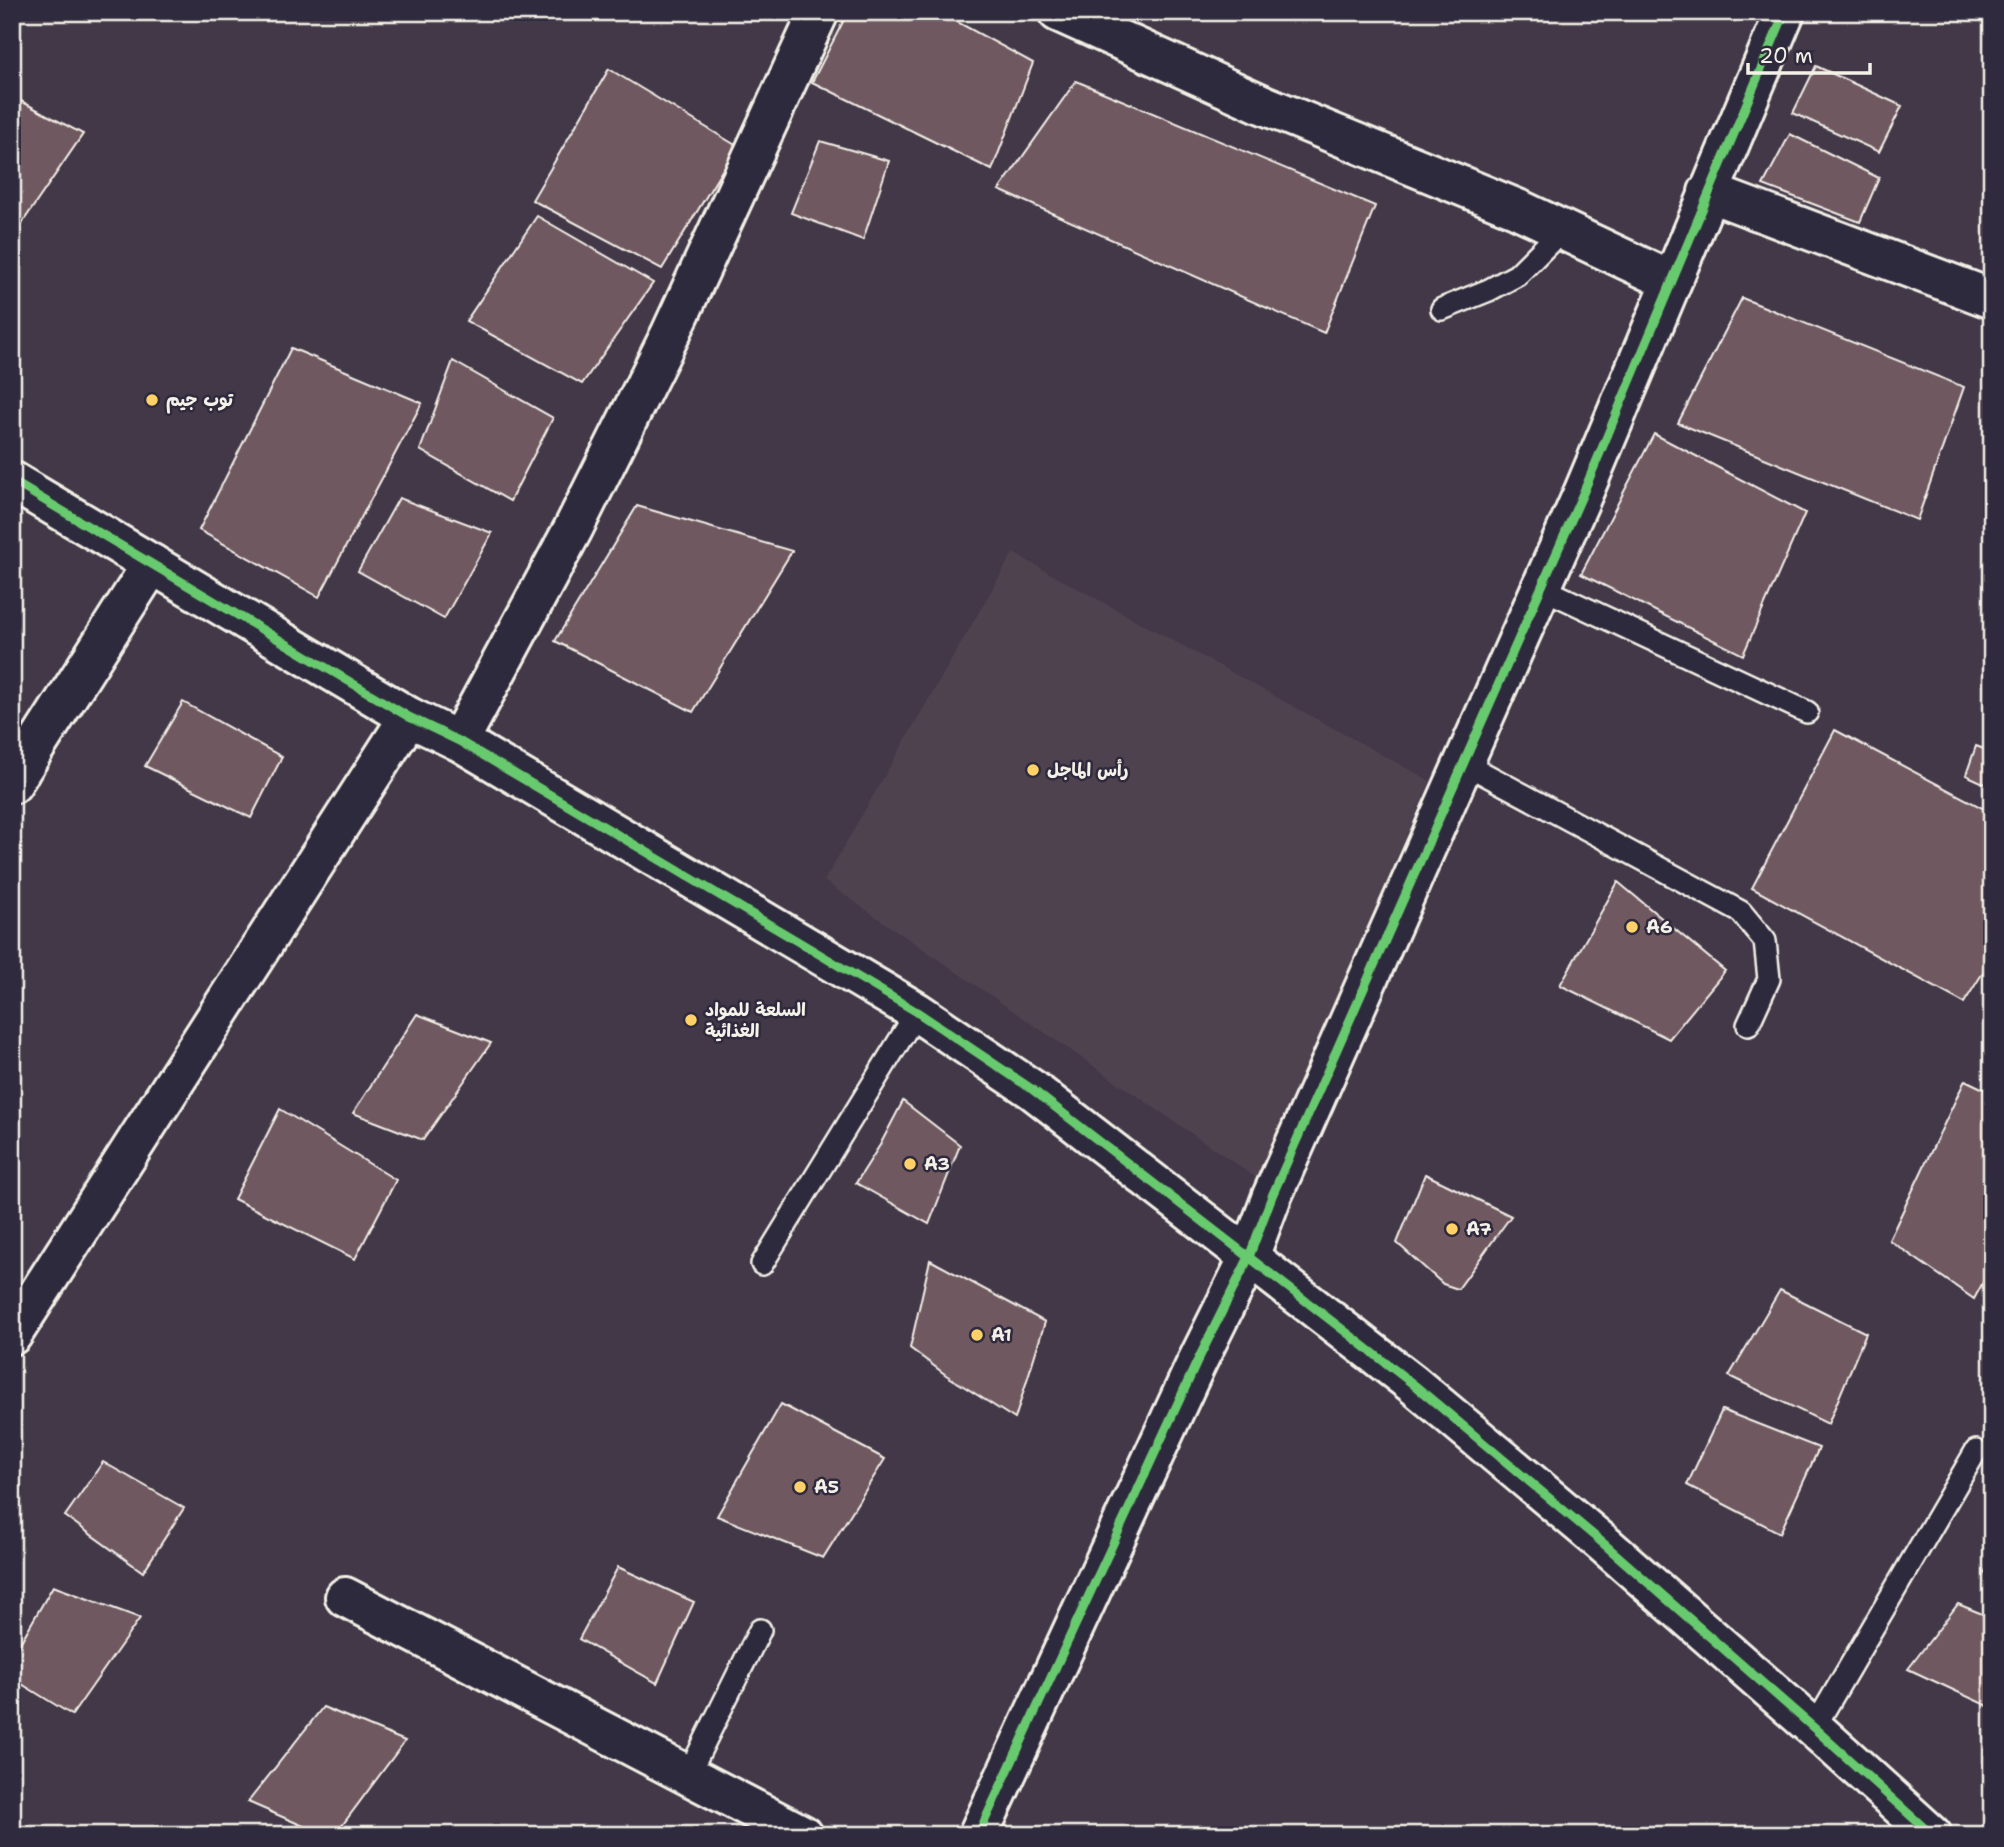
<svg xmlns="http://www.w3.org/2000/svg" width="2004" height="1847" viewBox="0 0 2004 1847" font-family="'Shantell Sans','Playpen Sans Arabic',sans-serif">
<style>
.built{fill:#504250}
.building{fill:#6f5861;stroke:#f4f1e8;stroke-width:2}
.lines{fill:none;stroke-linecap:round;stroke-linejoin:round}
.service-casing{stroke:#f4f1e8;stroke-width:26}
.minor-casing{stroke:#f4f1e8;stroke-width:44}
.tertiary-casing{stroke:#f4f1e8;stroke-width:44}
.service{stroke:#2f2a3d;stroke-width:21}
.minor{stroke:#2f2a3d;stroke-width:38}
.tertiary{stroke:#2f2a3d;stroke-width:38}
.cycleway-casing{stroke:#2f2a3d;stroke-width:13}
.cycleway{stroke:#67ca6e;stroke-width:9}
.poi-dot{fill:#ffd166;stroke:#2f2a3d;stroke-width:2.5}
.labels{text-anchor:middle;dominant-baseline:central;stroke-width:5;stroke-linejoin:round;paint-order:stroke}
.poi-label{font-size:18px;font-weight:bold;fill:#f4f1e8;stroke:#2f2a3d;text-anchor:start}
</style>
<rect width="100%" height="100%" fill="#423848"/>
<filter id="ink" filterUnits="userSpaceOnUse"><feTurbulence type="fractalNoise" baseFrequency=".0143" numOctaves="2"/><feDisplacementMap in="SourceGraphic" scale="14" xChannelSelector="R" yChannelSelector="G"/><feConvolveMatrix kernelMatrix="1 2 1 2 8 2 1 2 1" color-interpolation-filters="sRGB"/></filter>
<g filter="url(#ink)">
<!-- built -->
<path class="built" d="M1013,553L1430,781L1258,1179L824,881Z"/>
<!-- building -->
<g class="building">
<path d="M848,12H939L1033,63L992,170L812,82Z"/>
<path d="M1816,66L1902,106L1879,152L1793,113Z"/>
<path d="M609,69L737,146L662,269L532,200Z"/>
<path d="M1076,81L1375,206L1324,333L999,190Z"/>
<path d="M19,100L83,134L18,229L12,226V115Z"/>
<path d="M1790,134L1879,178L1860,222L1763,185Z"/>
<path d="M820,141L889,161L863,240L791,213Z"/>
<path d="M537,216L653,283L582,384L466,321Z"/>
<path d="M1742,298L1964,387L1917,520L1678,423Z"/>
<path d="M291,348L422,403L319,597L199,530Z"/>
<path d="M453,361L553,418L510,501L420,450Z"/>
<path d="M1654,434L1805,513L1743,655L1581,574Z"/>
<path d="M399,498L492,533L444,619L358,571Z"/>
<path d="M637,506L792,551L693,712L555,641Z"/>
<path d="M183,702L282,757L251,818L145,766Z"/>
<path d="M1835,730L1992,813V958L1964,1003L1752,888Z"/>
<path d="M1976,746L1992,752V787L1966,775Z"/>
<path d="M1618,882L1725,971L1669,1039L1560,985Z"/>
<path d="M417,1014L491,1043L423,1140L353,1113Z"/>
<path d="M1965,1080L1992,1093V1266L1974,1299L1889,1240Z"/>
<path d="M903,1101L960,1145L929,1224L856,1183L880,1145Z"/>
<path d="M280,1109L396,1180L355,1259L234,1199Z"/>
<path d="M1425,1174L1511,1216L1458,1289L1443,1284L1397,1243Z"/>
<path d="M930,1260L1045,1322L1015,1419L946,1375L910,1348Z"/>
<path d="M1780,1290L1866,1333L1828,1424L1729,1376Z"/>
<path d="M781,1404L885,1459L823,1558L717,1516Z"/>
<path d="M1722,1410L1819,1448L1780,1533L1687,1485Z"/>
<path d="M103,1462L184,1508L143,1572L65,1516Z"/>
<path d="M1992,1559V1577L1984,1573Z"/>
<path d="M618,1567L694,1602L657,1683L579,1639Z"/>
<path d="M53,1586L140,1618L72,1715L12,1678V1657Z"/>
<path d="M1958,1604L1992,1618V1708L1908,1669Z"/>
<path d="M323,1707L405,1741L335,1835H324L248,1802Z"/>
</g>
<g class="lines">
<defs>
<g id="service">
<path d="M1442,309L1489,290L1517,275L1562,230"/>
<path d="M1542,588L1807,712"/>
<path d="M1464,763L1741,912L1765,941L1769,979L1748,1025"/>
<path d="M762,1264L917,1012"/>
<path d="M1814,1728L1976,1451"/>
<path d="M688,1775L760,1630"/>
</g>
<g id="minor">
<path d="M1058,12L1264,105L1518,209L1671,281"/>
<path d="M1708,192L1992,299"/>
<path d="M459,741L573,529L671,333L819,12"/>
<path d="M12,784L152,564"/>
<path d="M1249,1257L1272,1196L1584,491L1785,12"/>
<path d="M12,1335L409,717"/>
<path d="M345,1597L803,1835"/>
</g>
<g id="tertiary">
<path d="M12,481L409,717L459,741L917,1012L1033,1090L1413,1384L1604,1544L1814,1728L1932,1835"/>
<path d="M978,1835L1196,1364L1249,1257"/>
</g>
</defs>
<!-- service casing -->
<use href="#service" class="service-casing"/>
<!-- minor casing -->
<use href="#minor" class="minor-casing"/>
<!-- tertiary casing -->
<use href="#tertiary" class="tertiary-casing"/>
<!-- service -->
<use href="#service" class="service"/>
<!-- minor -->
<use href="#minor" class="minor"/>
<!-- tertiary -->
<use href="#tertiary" class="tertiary"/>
<defs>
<g id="cycleway">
<path d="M12,481L409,717L459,741L917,1012L1033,1090L1413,1384L1604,1544L1814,1728L1932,1835"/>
<path d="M978,1835L1196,1364L1249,1257L1272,1196L1584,491L1785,12"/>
</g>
</defs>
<!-- cycleway casing -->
<use href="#cycleway" class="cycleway-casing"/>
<!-- cycleway -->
<use href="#cycleway" class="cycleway"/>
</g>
</g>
<!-- markers -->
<g class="poi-dot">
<circle cx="152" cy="400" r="7"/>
<circle cx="1033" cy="770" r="7"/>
<circle cx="1632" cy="927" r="7"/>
<circle cx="691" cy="1020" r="7"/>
<circle cx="910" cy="1164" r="7"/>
<circle cx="1452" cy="1229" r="7"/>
<circle cx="977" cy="1335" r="7"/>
<circle cx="800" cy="1487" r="7"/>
</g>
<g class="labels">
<!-- poi labels -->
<g class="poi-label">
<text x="166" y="400">توب جيم</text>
<text x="1047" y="770">رأس الماجل</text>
<text x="1646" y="927">A6</text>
<text x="705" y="1010">السلعة للمواد<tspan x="705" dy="21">الغذائية</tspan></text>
<text x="924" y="1164">A3</text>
<text x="1466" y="1229">A7</text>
<text x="991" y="1335">A1</text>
<text x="814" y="1487">A5</text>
</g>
</g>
<!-- margin -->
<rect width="2004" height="1847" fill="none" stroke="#2f2a3d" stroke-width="42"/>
<rect x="21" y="21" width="1962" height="1805" fill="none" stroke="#f4f1e8" stroke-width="2.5" filter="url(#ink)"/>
<!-- scale -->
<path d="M1748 63v10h122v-10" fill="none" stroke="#f4f1e8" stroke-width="3.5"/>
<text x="1759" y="63" font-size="21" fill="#f4f1e8" stroke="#2f2a3d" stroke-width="5" paint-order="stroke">20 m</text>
</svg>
